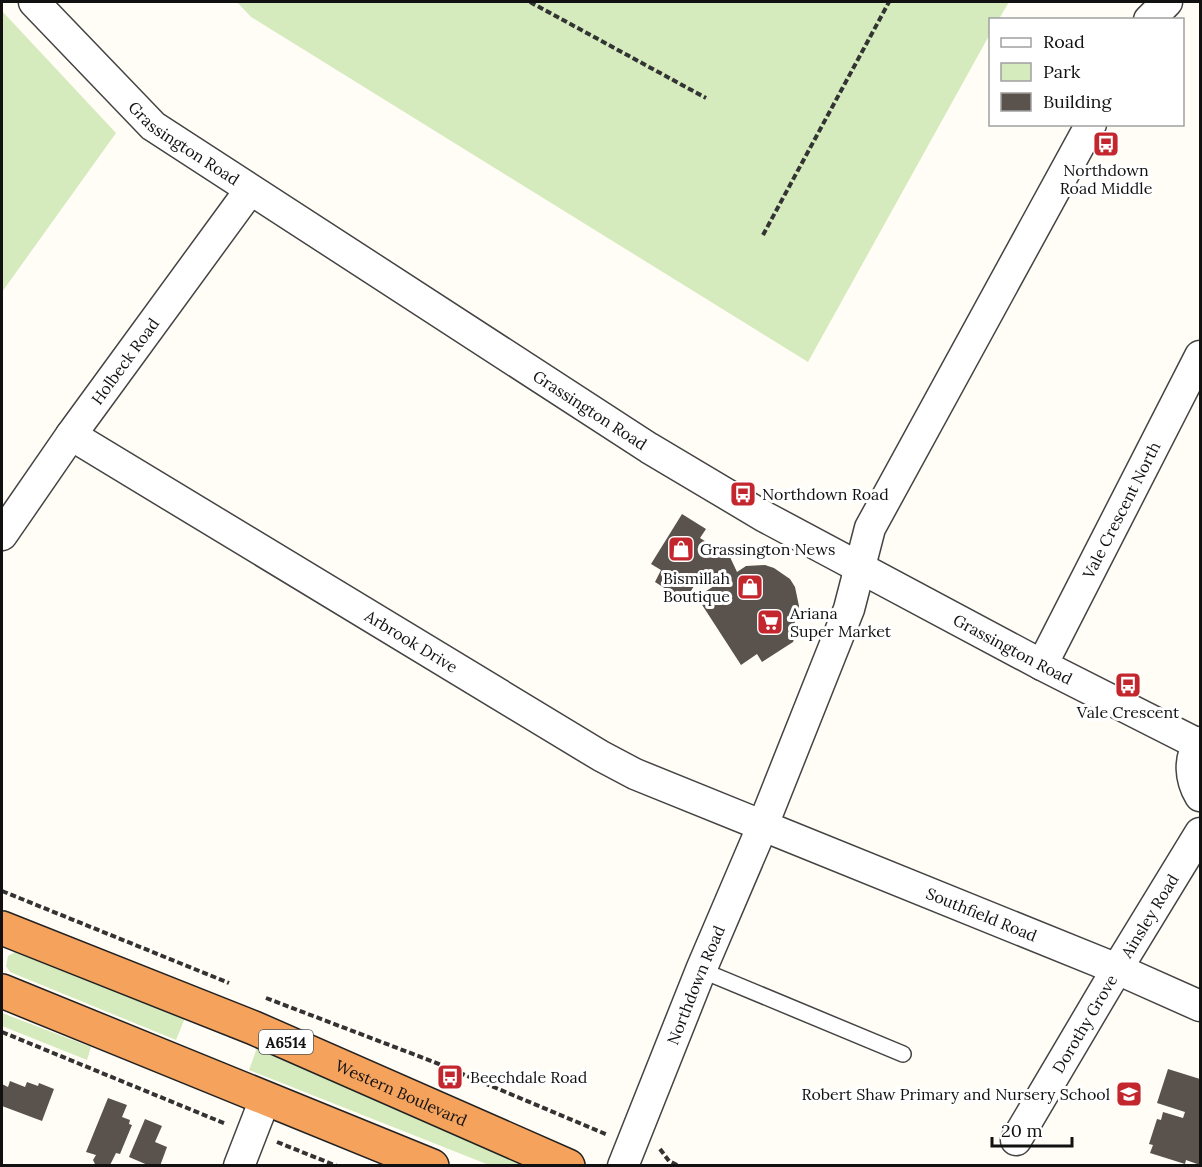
<svg xmlns="http://www.w3.org/2000/svg" width="1202" height="1167" viewBox="0 0 1202 1167" font-family="Lora,serif">
<style>
.green{fill:#d5ebbd}
.building{fill:#5a524d}
.lines{fill:none;stroke-linecap:round;stroke-linejoin:round}
.lane-casing{stroke:#444;stroke-width:18}
.street-casing{stroke:#444;stroke-width:33}
.highway-casing{stroke:#222;stroke-width:36}
.path{stroke:#333;stroke-width:4;stroke-dasharray:6 3;stroke-linecap:butt}
.lane{stroke:#fff;stroke-width:15}
.street{stroke:#fff;stroke-width:30}
.highway{stroke:#f5a25d;stroke-width:33}
.labels{text-anchor:middle;dominant-baseline:central;stroke-width:6;stroke-linejoin:round;paint-order:stroke}
.shield{fill:#fff;stroke:#585858;stroke-width:1.5}
.shield-label{font-size:15px;font-weight:bold;fill:#111}
.street-label{font-size:16px;fill:#111;stroke:#fff}
.poi-label{font-size:16px;fill:#111;stroke:#fff;text-anchor:start}
</style>
<rect width="100%" height="100%" fill="#fffdf5"/>
<!-- green -->
<g class="green">
<path d="M237,2H1009L999,19L990,20V34L808,362L251,17Z"/>
<path d="M2,11L116,133L2,292Z"/>
<path d="M15,952L185,1018L176,1040L10,972L6,966L8,956Z"/>
<path d="M2,1013L91,1047L87,1060L2,1026Z"/>
<path d="M257,1048L546,1165H489L249,1070Z"/>
</g>
<!-- building -->
<g class="building">
<path d="M682,514L706,529L700,538L730,557L737,572L746,566L765,565L774,568L790,579L795,587L799,606L794,625L796,633L793,642L762,662L757,654L741,665L697,597L714,586L703,571L685,601L655,582L661,570L651,564Z"/>
<path d="M1168,1069L1200,1079V1165L1186,1160L1185,1164L1150,1153L1153,1145L1149,1144L1157,1119L1161,1120L1163,1112L1183,1118L1185,1112L1157,1103Z"/>
<path d="M10,1081L25,1087L27,1082L38,1086L39,1083L54,1089L42,1121L2,1106V1084L8,1087Z"/>
<path d="M108,1098L127,1105L122,1117L130,1120L129,1124L132,1125L120,1154L116,1153L110,1165L96,1166L93,1160L96,1155L86,1152Z"/>
<path d="M145,1119L162,1126L155,1142L167,1147L160,1166H150L129,1157Z"/>
</g>
<g class="lines">
<defs>
<path id="lane" d="M701,970L903,1054"/>
<g id="street">
<path id="s1" d="M34,2L153,126L649,448L765,517L1042,665L1198,744"/>
<path d="M1149,20L1167,2"/>
<path id="s2" d="M71,435L601,756L635,774L1117,969L1200,1006"/>
<path id="s3" d="M2,535L71,435L250,190"/>
<path id="s4" d="M1042,665L1200,356"/>
<path d="M1200,742C1188,759 1190,779 1200,796"/>
<path id="s5" d="M1016,1140L1117,969L1200,833"/>
<path d="M239,1166L265,1099"/>
<path id="s6" d="M623,1166L701,970L763,825L849,609L870,528L1091,124"/>
</g>
<g id="highway">
<path id="s7" d="M2,928L254,1028L568,1166"/>
<path d="M2,991L432,1166"/>
</g>
</defs>
<!-- lane casing -->
<use href="#lane" class="lane-casing"/>
<!-- street casing -->
<use href="#street" class="street-casing"/>
<!-- highway casing -->
<use href="#highway" class="highway-casing"/>
<!-- path -->
<g class="path">
<path d="M530,2L706,98"/>
<path d="M763,235L889,2"/>
<path d="M2,891L229,983"/>
<path d="M266,998L434,1062L608,1135"/>
<path d="M2,1032L226,1124"/>
<path d="M277,1142L337,1166"/>
<path d="M660,1149L669,1161L679,1166"/>
</g>
<!-- lane -->
<use href="#lane" class="lane"/>
<!-- street -->
<use href="#street" class="street"/>
<!-- highway -->
<use href="#highway" class="highway"/>
</g>
<!-- icons -->
<defs>
<symbol id="bus-square" viewBox="-11 -11 22 22"><rect x="-9" y="-9" width="18" height="18" rx="4" fill="#c4262e" stroke="#fff"/><path d="M-5-6H5V4H4V6H2V4H-2V6H-4V4H-5ZM-3.5-4V0h7V-4ZM-3.5 1.2v1.5H-2V1.2ZM2 1.2v1.5H3.5V1.2Z" fill="#fff"/></symbol>
<symbol id="shop-square" viewBox="-11 -11 22 22"><rect x="-9" y="-9" width="18" height="18" rx="4" fill="#c4262e" stroke="#fff"/><path d="M-5-2.5h2.3a2.7 3.5 0 0 1 5.4 0H5L5.5 6h-11ZM-1.5-2.5h3a1.5 2.3 0 0 0-3 0Z" fill="#fff"/></symbol>
<symbol id="supermarket-square" viewBox="-11 -11 22 22"><rect x="-9" y="-9" width="18" height="18" rx="4" fill="#c4262e" stroke="#fff"/><path d="M-6-5.5h2.5l.6 2H6L4.5 2H-2.5L-4.4-4H-6ZM-1.5 3.2a1.3 1.3 0 1 0 .1 0ZM3 3.2a1.3 1.3 0 1 0 .1 0Z" fill="#fff"/></symbol>
<symbol id="school-square" viewBox="-11 -11 22 22"><rect x="-9" y="-9" width="18" height="18" rx="4" fill="#c4262e" stroke="#fff"/><path d="M0-5L7-2L0 1L-7-2ZM-4 1L0 2.5L4 1V4Q0 6-4 4Z" fill="#fff"/></symbol>
</defs>
<g fill-rule="evenodd">
<use href="#bus-square" x="1091" y="129" width="30" height="30"/>
<use href="#bus-square" x="728" y="479" width="30" height="30"/>
<use href="#shop-square" x="666" y="534" width="30" height="30"/>
<use href="#shop-square" x="735" y="572" width="30" height="30"/>
<use href="#supermarket-square" x="755" y="607" width="30" height="30"/>
<use href="#bus-square" x="1113" y="670" width="30" height="30"/>
<use href="#bus-square" x="435" y="1062" width="30" height="30"/>
<use href="#school-square" x="1114" y="1079" width="30" height="30"/>
</g>
<g class="labels">
<!-- shield labels -->
<rect class="shield" x="259" y="1030" width="54" height="24" rx="4.5"/>
<g class="shield-label">
<text x="286" y="1042">A6514</text>
</g>
<!-- street labels -->
<g class="street-label">
<text stroke="none"><textPath href="#s1" startOffset="207">Grassington Road</textPath></text>
<text stroke="none"><textPath href="#s3" startOffset="213">Holbeck Road</textPath></text>
<text stroke="none"><textPath href="#s1" startOffset="693">Grassington Road</textPath></text>
<text stroke="none"><textPath href="#s4" startOffset="174">Vale Crescent North</textPath></text>
<text stroke="none"><textPath href="#s2" startOffset="398">Arbrook Drive</textPath></text>
<text stroke="none"><textPath href="#s1" startOffset="1179">Grassington Road</textPath></text>
<text stroke="none"><textPath href="#s2" startOffset="1032">Southfield Road</textPath></text>
<text stroke="none"><textPath href="#s5" startOffset="261">Ainsley Road</textPath></text>
<text stroke="none"><textPath href="#s6" startOffset="195">Northdown Road</textPath></text>
<text stroke="none"><textPath href="#s5" startOffset="135">Dorothy Grove</textPath></text>
<text stroke="none"><textPath href="#s7" startOffset="432">Western Boulevard</textPath></text>
</g>
<!-- poi labels -->
<g class="poi-label">
<text x="1106" y="170" text-anchor="middle">Northdown<tspan x="1106" dy="18">Road Middle</tspan></text>
<text x="762" y="494">Northdown Road</text>
<text x="700" y="549">Grassington News</text>
<text x="730" y="578" text-anchor="end">Bismillah<tspan x="730" dy="18">Boutique</tspan></text>
<text x="790" y="613">Ariana<tspan x="790" dy="18">Super Market</tspan></text>
<text x="1128" y="712" text-anchor="middle">Vale Crescent</text>
<text x="470" y="1077">Beechdale Road</text>
<text x="1110" y="1094" text-anchor="end">Robert Shaw Primary and Nursery School</text>
</g>
</g>
<!-- border -->
<rect width="1202" height="1167" fill="none" stroke="#111111" stroke-width="6"/>
<!-- legend -->
<rect x="989" y="18" width="195" height="108" fill="#ffffff" stroke="#a0a0a0" stroke-width="1.5"/>
<rect x="1001" y="38" width="30" height="9" fill="#ffffff" stroke="#a0a0a0" stroke-width="1.5"/>
<text x="1043" y="48" font-size="18" fill="#111111">Road</text>
<rect x="1001" y="63" width="30" height="18" fill="#d5ebbd" stroke="#a0a0a0" stroke-width="1.5"/>
<text x="1043" y="78" font-size="18" fill="#111111">Park</text>
<rect x="1001" y="93" width="30" height="18" fill="#5a524d" stroke="#a0a0a0" stroke-width="1.5"/>
<text x="1043" y="108" font-size="18" fill="#111111">Building</text>
<!-- scale -->
<path d="M992 1137v9h80v-9" fill="none" stroke="#111111" stroke-width="3"/>
<text x="1001" y="1137" font-size="18" fill="#111111" stroke="#ffffff" stroke-width="4.5" paint-order="stroke">20 m</text>
</svg>
